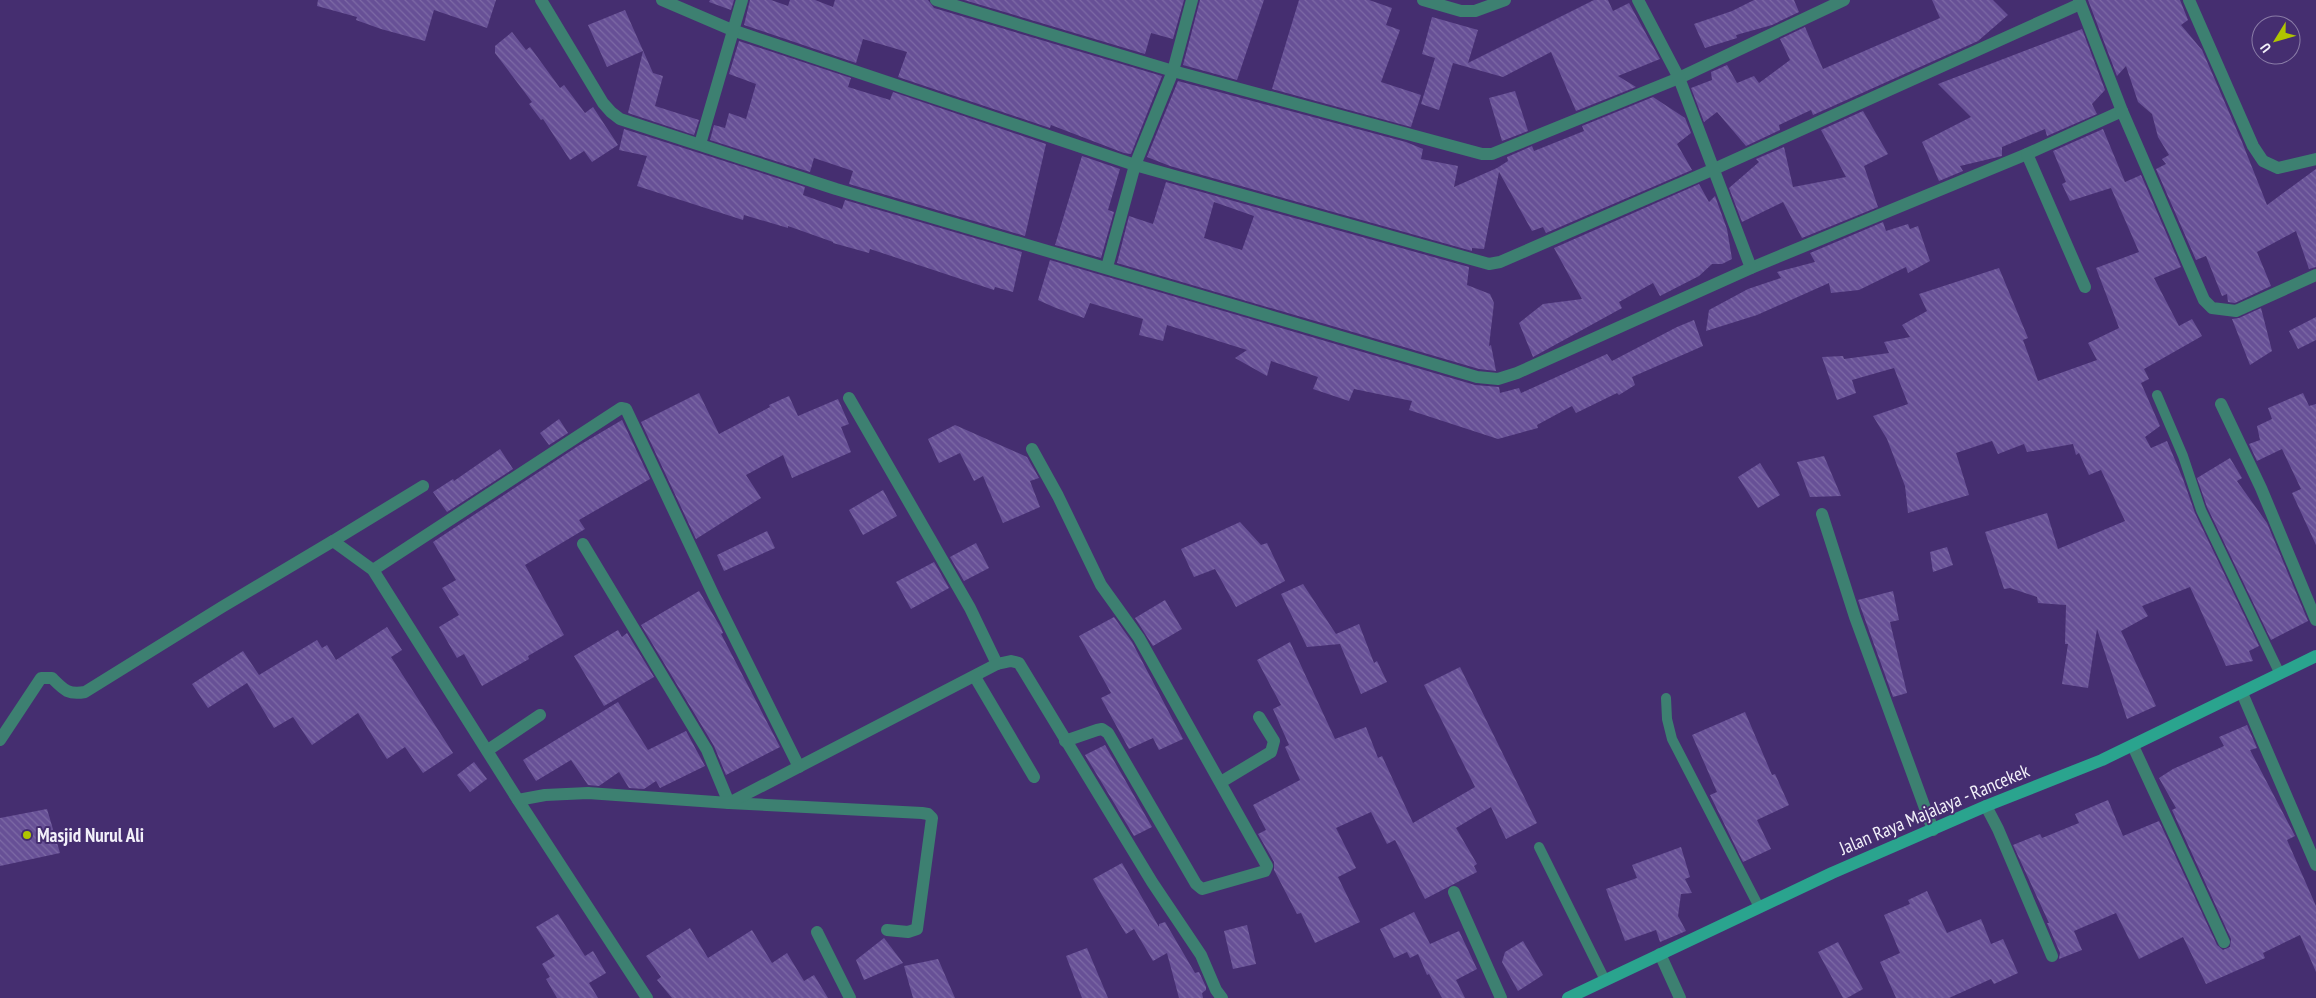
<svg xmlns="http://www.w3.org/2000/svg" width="2316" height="998" viewBox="0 0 2316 998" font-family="'PT Sans Narrow',sans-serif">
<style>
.building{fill:url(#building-back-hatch);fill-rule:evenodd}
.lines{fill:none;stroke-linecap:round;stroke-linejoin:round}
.lane{stroke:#3d8071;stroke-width:10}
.street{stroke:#3d8071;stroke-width:12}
.secondary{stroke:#2aa48e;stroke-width:12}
.poi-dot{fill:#b0c500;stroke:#452e70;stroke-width:2}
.labels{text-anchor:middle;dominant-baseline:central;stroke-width:4;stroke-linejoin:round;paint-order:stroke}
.street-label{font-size:19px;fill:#f2f0f9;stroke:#452e70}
.poi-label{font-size:19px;font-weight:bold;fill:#f2f0f9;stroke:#452e70;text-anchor:start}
</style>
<defs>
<pattern id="building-back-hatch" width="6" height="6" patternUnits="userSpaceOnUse" patternTransform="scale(1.25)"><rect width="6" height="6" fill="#675096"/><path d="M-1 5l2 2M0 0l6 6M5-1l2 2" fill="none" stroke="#7d6aa5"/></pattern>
</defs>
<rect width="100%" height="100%" fill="#452e70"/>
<!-- building -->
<g class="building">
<path d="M318,0H496L487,28L434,10L425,41L381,29L356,20L357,17L317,6Z"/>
<path d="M710,0H734L731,10L709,2Z"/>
<path d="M750,0H771L788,6L790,0H815L833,7L835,0H928L934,8L1162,76L1131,154L1124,153L1051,125L1050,128L898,77L907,52L863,39L856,63L744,25Z"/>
<path d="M964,0H1184L1173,39L1151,33L1145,54Z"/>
<path d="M1200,0H1264L1237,80L1183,65Z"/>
<path d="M1299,0H1369L1392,8L1386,25L1400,30L1381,82L1421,95L1411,127L1272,89Z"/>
<path d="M1594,0H1608L1613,11L1629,3L1660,59L1618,76L1636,87L1576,111L1551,52L1503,77L1453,63L1439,110L1421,104L1435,58L1422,54L1432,17L1478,30L1468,63Z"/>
<path d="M1754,0H1794L1799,12L1772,25L1736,35L1737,38L1705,48L1694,24L1732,11Z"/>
<path d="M1932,0H1993L2008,15L1978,41L1813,115L1811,110L1779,125L1780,130L1746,146L1717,112L1704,122L1691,88L1712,80L1711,72L1727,65L1737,83L1754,76L1759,83L1790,60L1780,39L1805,27L1823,69L1940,18Z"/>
<path d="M2088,0H2180L2188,20L2181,25L2202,50L2242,142L2267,205L2316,169V267L2309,269L2296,231L2257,252L2271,286L2235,303L2228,302L2227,294L2222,296L2206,256L2196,260L2156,169L2166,164L2162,159L2169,155L2158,137L2152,114L2138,102L2126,66L2117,76Z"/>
<path d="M625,10L653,73L663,76L655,106L699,120L694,135L628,113L643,51L607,67L588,25Z"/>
<path d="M2082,29L2105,90L2092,104L2097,114L2047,136L2045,129L2002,147V156L1960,166L1963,171L1939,181L1922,142L1971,117L1938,84Z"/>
<path d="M512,32L526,50L530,47L560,88L564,85L585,113L593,107L618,145L592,162L584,151L570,160L543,119L541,120L529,104L532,102L495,53V46Z"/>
<path d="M739,41L851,78L848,87L890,100L893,92L1046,144L1025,236L849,184L853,171L814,158L810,172L710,140L714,125L725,128L729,113L746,119L756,84L729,74Z"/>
<path d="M1178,81L1406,142L1423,149L1421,159L1458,166L1454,187L1497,168L1508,161L1507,157L1532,146L1534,151L1584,131L1582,126L1653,97L1685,118L1691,133L1677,144L1692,170L1546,233L1543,227L1532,231L1499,172L1484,249L1472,248V251L1170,166L1147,157Z"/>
<path d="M1515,91L1528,131L1502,141L1489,98Z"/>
<path d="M1863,111L1888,154L1864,166L1878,207L1802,238L1783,202L1742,222L1729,188L1759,162L1756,159L1784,147L1793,187L1846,177L1821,130Z"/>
<path d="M624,129L805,187L803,195L842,209L845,200L1022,252L1013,292L995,287L994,290L870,249L869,253L833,243V242L788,226V228L744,215L743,220L637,186L647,156L619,150Z"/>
<path d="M2103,129L2125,182L2141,175L2181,267L2154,278L2179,326L2192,319L2202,336L2144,369L2149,379L2141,383L2160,426L2145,437L2151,448L2167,441L2183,479L2195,513L2259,646L2249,651L2253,661L2226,666L2190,587L2142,606L2148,616L2121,631L2156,706L2127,719L2097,629L2088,688L2062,684L2068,644H2065L2066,605L2038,603L2037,597L2010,588L2004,589L1985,532L2047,513L2058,549L2125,521L2101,470L2089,475L2079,453L2076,455L2073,444L2027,452L2024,444L1998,454L1992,441L1956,453L1969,495L1908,513L1905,486L1887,439L1873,416L1908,404L1894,368L1852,380L1856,393L1837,400L1822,357L1843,356L1844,359L1889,353L1884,342L1910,337L1902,325L1927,311L1919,294L1999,268L2028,338L2023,340L2038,381L2097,360L2088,343L2119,328L2096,268L2139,252L2111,188L2114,187L2070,201L2062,184L2066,182L2053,151Z"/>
<path d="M1082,156L1120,169L1108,210L1114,212L1101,258L1055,245Z"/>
<path d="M1166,182L1469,267L1467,285L1490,294L1494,303L1489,346L1491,345L1496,371L1479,369L1117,263L1129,216L1153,224ZM1214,202L1254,216L1242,250L1204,238Z"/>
<path d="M1699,184L1709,202L1715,196L1727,229L1732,259L1722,264H1712L1699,276L1660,296L1653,283L1619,302L1622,308L1533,357L1519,323L1543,304L1582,299L1554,248Z"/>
<path d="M1883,222L1886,231L1908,224L1910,229L1918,226L1930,261L1908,273L1906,267L1859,290L1831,293L1829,283L1757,315L1706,331L1709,310L1748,289L1781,278L1777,272L1815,262L1810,253Z"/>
<path d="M1050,260L1475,385L1499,387L1500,393L1519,388L1521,393L1607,354L1612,361L1677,327L1694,320L1703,346L1632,377L1635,385L1619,395L1617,393L1576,413L1572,406L1537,425L1538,428L1498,439L1409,410L1412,401L1354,389L1349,401L1313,389L1318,377L1271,361L1267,376L1235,358L1247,350L1167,325L1163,341L1139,335L1143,319L1090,303L1084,318L1056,308L1038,300Z"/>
<path d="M2261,308L2272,351L2250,365L2232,319L2239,318Z"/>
<path d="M2316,317V340L2298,349L2289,331Z"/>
<path d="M699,393L719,434L770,407L769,405L789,396L798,416L838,399L849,424L841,427L851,452L792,478L783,455L746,475L761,498L696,539L641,422Z"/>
<path d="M2303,393L2309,406L2316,404V545L2292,493L2301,489L2282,449L2257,461L2249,444L2260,440L2257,426L2272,419L2268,408Z"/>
<path d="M559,419L568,433L549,445L540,433Z"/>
<path d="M622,420L650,479L579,520L585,529L525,565L564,635L528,656L529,659L482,686L464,654L457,658L439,627L459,615L442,588L456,580L433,542L578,446Z"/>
<path d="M955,425L1027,457L1039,478L1030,481L1040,507L1003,523L983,476L974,481L960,453L939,463L928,439Z"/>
<path d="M500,449L513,469L447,512L433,492L453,479L454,481Z"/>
<path d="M1824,456L1841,496L1810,497L1797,462Z"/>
<path d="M2230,458L2242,478L2237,481L2267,523L2308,621L2271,640L2207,507L2197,478Z"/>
<path d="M1760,463L1780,495L1758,508L1738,477Z"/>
<path d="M883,490L897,516L863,535L849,510Z"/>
<path d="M1240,522L1261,545L1267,543L1285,581L1236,607L1215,569L1194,577L1181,549Z"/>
<path d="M767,531L775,548L724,571L717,555Z"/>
<path d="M976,543L989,568L964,581L950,557Z"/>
<path d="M1947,547L1953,565L1933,572L1930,552Z"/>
<path d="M934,562L949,588L911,609L896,582Z"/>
<path d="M1303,584L1336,634L1359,624L1374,663L1377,661L1387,682L1361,694L1340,644L1307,647L1281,594Z"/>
<path d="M699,591L721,628L723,633L721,634L780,747L726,775L714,746L641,625Z"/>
<path d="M1893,591L1899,620L1890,622L1907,693L1893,697L1858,600Z"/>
<path d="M1165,600L1182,629L1153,646L1135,618Z"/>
<path d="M1114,617L1132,642L1183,739L1159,750L1153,738L1129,749L1101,698L1111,693L1079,636Z"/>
<path d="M387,627L402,650L391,657L453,753L423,773L405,747L387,759L358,713L312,745L293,717L274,728L247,683L208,708L192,684L243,651L259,675L317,640L322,648L327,645L336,660Z"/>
<path d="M618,630L622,637L627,633L654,677L604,706L574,656Z"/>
<path d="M1290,642L1335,739L1366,727L1378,758L1382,756L1413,823L1475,787L1424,685L1460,667L1537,823L1506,839L1491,807L1456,828L1477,864L1474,866L1477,872L1425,899L1395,840L1387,844L1371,812L1336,828L1356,868L1338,877L1360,922L1315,943L1301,913L1297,914L1274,870V862L1258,834L1266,830L1253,805L1300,780L1285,747L1289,745L1273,709L1281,705L1257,660Z"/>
<path d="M618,702L648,750L686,731L705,766L660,788L656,781L644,789L629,788L619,772L599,786L588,785L571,760L536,781L523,760Z"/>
<path d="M1745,712L1772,775L1775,774L1789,805L1757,820L1771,849L1743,862L1710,795L1717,792L1692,735Z"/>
<path d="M2247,725L2257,748L2250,750L2295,836L2287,840L2316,906V972L2300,935L2263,953L2265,958L2206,984L2183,937L2139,959L2116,913L2074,931L2082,950L2059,959L2060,953L2047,923H2049L2013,845L2040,834L2042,838L2079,823L2075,814L2108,800L2123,836L2159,821L2217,945L2223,950L2230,947L2231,939L2172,810L2176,808L2159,778L2173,769L2224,746L2219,737Z"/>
<path d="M1105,745L1152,827L1134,836L1085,755Z"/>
<path d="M474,762L487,779L470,792L457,775Z"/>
<path d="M47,809L60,853L0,866V818Z"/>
<path d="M1681,847L1690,877L1685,879L1692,893L1681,894L1678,916L1686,931L1660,942L1656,930L1625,941L1606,889L1637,878L1632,865Z"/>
<path d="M1122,863L1159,927V924L1165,922L1195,973L1199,972L1206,987V990L1202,993L1203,998H1179L1167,953L1153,961L1134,929L1126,934L1102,895L1093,879Z"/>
<path d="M1927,891L1947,933L1981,919L1991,944L2003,939L2018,973L1994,984L1991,979L1949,998H1896L1880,962L1900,953L1884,915L1910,904L1908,900Z"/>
<path d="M1414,912L1430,944L1459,931L1477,969L1456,980L1465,998H1442L1429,974L1427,975L1418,954L1410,958L1407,952L1394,958L1380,929Z"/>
<path d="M558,914L585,956L593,951L606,973L589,983L598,998H557L546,979L550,977L542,964L555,956L536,927Z"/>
<path d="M1247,925L1256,964L1233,969L1224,931Z"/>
<path d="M690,928L708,958L752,930L772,963L787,953L804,981L814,975L828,998H672L657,980L661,977L646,956Z"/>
<path d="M884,938L903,963L864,980L856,960Z"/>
<path d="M1523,941L1543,975L1518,991L1502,962L1505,952Z"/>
<path d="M1838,942L1863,989L1847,998H1843L1818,952Z"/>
<path d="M1087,948L1108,998H1082L1066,956Z"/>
<path d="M938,959L955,998H913L904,966Z"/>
</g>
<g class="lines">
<!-- lane -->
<g class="lane">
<path d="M2157,395L2183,456L2201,510L2280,674"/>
<path d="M1666,698L1667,719L1672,739L1759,907"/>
<path d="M1539,847L1605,980"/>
</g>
<!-- street -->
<g class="street">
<path d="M541,0L603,103L611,112L620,119L836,189L1477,377L1498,379L1517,373L1751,268L2027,154L2122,111"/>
<path d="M662,0L732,30L1135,165L1489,264L1500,262L1712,170L2080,4"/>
<path d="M936,0L1173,71L1482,154H1492L1679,78L1844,0"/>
<path d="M1423,0L1461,11H1475L1505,0"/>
<path d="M1638,0L1679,78L1751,268"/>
<path d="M2079,0L2122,111L2204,300L2212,308L2236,311L2316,275"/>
<path d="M2189,0L2253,146L2263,161L2278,168L2316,159"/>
<path d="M700,144L742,0"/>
<path d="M2027,154L2085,287"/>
<path d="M1107,267L1135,165L1173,71L1192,0"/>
<path d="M849,398L970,608L997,664"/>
<path d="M2221,404L2261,488L2316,620"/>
<path d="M1032,449L1058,496L1101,585L1139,638L1267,866L1265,871L1202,889L1196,884L1108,733L1102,729L1097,730L1065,741"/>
<path d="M1822,514L1855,617L1933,830"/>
<path d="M333,541L423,486"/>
<path d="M583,544L707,750L729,803L922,813L928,814L932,818L917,929L908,932L887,930"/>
<path d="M373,570L621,408L626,409L714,596L799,767"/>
<path d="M975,677L1034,777"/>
<path d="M2242,693L2316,865"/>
<path d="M0,740L41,678H52C64,690 68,695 85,692L222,607L333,541L373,570L518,800L647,998"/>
<path d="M2133,746L2224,942"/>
<path d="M488,750L540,715"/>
<path d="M1221,782L1271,752L1274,741L1259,717"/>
<path d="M518,800L545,795L588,793L729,803L997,664L1011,661L1019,663L1152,882L1201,955L1216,990L1222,998"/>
<path d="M1986,806L1998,829L2052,956"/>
<path d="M1454,892L1501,998"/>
<path d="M817,932L850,998"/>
<path d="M1660,954L1680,998"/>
</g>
<!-- secondary -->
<path class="secondary" d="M1568,998L1832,873L1986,806L2102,760L2316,656"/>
</g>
<!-- markers -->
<circle class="poi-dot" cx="27" cy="835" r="5"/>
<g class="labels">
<!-- street labels -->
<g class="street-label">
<text transform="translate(1934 809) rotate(-23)">Jalan Raya Majalaya - Rancekek</text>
</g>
<!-- poi labels -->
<g class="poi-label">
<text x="37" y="835">Masjid Nurul Ali</text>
</g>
</g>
<!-- north arrow -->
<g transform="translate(2276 40) rotate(233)"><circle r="24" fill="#452e70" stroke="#8a7ca7"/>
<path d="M0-4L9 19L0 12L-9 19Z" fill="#b0c500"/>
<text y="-8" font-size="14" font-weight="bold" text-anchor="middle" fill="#f2f0f9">U</text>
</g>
</svg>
